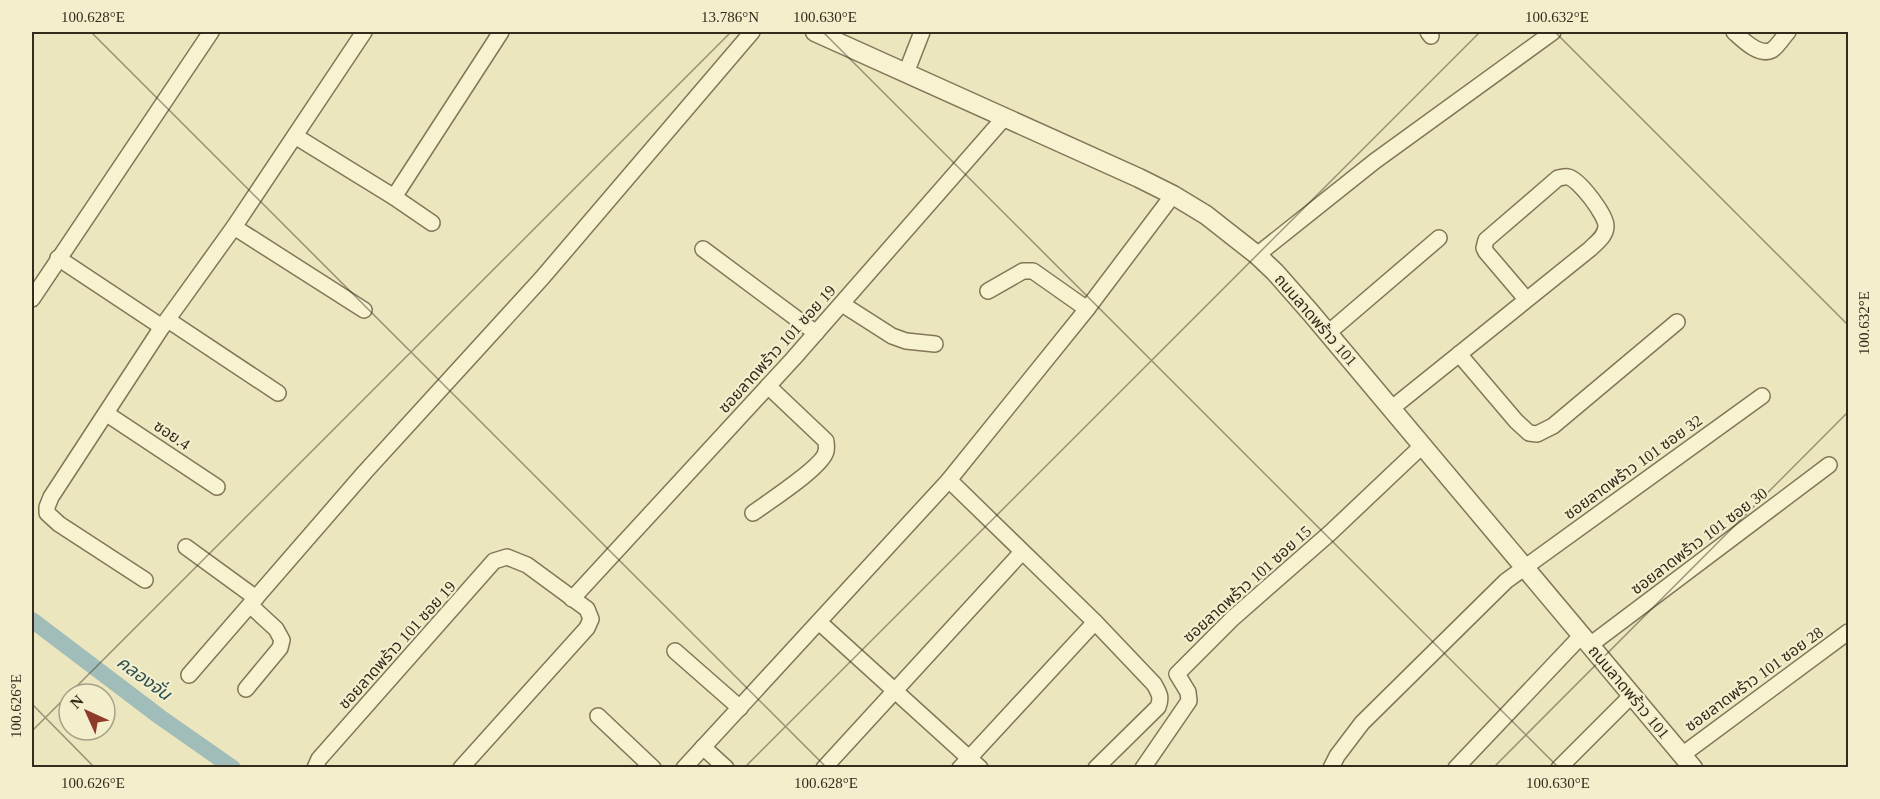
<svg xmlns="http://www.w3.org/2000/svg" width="1880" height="799" viewBox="0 0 1880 799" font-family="'Times New Roman','Noto Sans Thai',serif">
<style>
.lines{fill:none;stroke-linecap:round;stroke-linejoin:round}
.canal{stroke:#a1bdba;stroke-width:16}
.minor-casing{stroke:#837658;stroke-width:18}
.tertiary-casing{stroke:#837658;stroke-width:21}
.minor{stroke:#f7f2d0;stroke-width:15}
.tertiary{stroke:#f7f2d0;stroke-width:18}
.ticks{fill:none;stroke:#332b1c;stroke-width:1.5;stroke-opacity:0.45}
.labels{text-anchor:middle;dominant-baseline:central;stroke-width:4.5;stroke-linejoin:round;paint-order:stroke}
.street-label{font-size:16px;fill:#332b1c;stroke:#f3efcd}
.water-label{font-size:18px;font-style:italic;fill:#2b4e52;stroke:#f3efcd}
.neatline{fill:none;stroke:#332b1c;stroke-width:2}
.ticks-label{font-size:15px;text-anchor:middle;fill:#332b1c}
</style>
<rect width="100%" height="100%" fill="#ebe6be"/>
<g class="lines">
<!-- canal -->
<path class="canal" d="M32,620L160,717L233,768"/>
<defs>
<g id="minor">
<path d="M1428,32L1431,36"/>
<path d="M1734,32C1742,39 1759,57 1772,50C1778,46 1783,37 1788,32"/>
<path d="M906,73L922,32"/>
<path d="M295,136L394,197L501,32"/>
<path d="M394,197L432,223"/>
<path d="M234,227L364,310"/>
<path d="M703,249L816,333"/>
<path d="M1257,255L1375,161L1553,32"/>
<path d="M58,258L162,327"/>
<path d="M988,291L1023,271H1033L1087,309"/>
<path d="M32,299L211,32"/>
<path d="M842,304L892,336L906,341L935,344"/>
<path d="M168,320L278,393"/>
<path d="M1328,333L1439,238"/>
<path d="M1459,354L1516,421L1529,433L1537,434L1553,426L1677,322"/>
<path d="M1392,408L1590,249C1597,242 1606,236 1606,226C1606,215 1579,179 1568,177C1565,176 1561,178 1558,178L1486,240L1484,248L1486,252L1526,299"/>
<path d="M107,414L217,487"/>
<path d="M949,480L1095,622L1154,684C1159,693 1162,697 1158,707L1096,768"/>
<path d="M753,513C768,502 824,466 826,451C827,448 826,444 826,441L768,386"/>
<path d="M186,547L256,598"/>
<path d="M145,580L59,524L47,513V507L51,497L162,327L234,227L364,32"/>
<path d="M572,599L793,359L1004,118"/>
<path d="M819,622L980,768"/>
<path d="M1590,645L1829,465"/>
<path d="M675,651L740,708"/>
<path d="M189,675L365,472L542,278L752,32"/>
<path d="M246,689L280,648L282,640L276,629L250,605"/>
<path d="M598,716L653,768"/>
<path d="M703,747L726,768"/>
<path d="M1682,755L1848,632"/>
<path d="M315,768L319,759L494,561L507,557L527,565L587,609L591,619L587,628L461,768"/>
<path d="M684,768L949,480L1087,309L1173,195"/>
<path d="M824,768L1022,552"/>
<path d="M960,768L1095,622"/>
<path d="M1143,768L1189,701L1188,692L1177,674L1233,618L1330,533L1423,445"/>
<path d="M1331,768L1337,756L1362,723L1506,581L1762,396"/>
<path d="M1456,768L1582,635"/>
<path d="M1559,768L1632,695"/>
</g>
<path id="tertiary" d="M815,32L1139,178L1173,195L1206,215L1257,255L1275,272L1311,313L1693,768"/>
</defs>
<!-- minor casing -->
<use href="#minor" class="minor-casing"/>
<!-- tertiary casing -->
<use href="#tertiary" class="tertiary-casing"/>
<!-- minor -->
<use href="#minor" class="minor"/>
<!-- tertiary -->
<use href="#tertiary" class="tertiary"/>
</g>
<!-- ticks -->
<path class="ticks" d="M91,32L827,768M823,32L1559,768M1555,32L1848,325M32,704L95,768M32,731L731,32M744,768L1480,32M1493,768L1848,412"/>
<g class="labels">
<!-- street labels -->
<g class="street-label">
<text transform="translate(1316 320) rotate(49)">ถนนลาดพร้าว 101</text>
<text transform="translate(777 349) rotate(-48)">ซอยลาดพร้าว 101 ซอย 19</text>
<text transform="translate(172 435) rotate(34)">ซอย.4</text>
<text transform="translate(1633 467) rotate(-36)">ซอยลาดพร้าว 101 ซอย 32</text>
<text transform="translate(1699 541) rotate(-37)">ซอยลาดพร้าว 101 ซอย 30</text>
<text transform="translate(1247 584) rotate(-42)">ซอยลาดพร้าว 101 ซอย 15</text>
<text transform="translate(397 645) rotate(-48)">ซอยลาดพร้าว 101 ซอย 19</text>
<text transform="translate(1754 679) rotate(-36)">ซอยลาดพร้าว 101 ซอย 28</text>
<text transform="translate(1629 692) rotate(50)">ถนนลาดพร้าว 101</text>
</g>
<!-- water labels -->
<g class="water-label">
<text transform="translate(144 678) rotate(36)">คลองจั่น</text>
</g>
</g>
<!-- border -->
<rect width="1880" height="799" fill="none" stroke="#f3efcd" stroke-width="66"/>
<!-- north arrow -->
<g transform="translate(87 712) rotate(315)"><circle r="28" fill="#f3efcd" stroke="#a6a186" stroke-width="1.5"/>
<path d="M0-4.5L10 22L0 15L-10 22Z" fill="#8f3b2a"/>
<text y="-9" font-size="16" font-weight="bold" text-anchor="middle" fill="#332b1c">N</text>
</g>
<rect x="33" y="33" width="1814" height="733" class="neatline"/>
<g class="ticks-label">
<text x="93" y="22">100.628°E</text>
<text x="730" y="22">13.786°N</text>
<text x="825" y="22">100.630°E</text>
<text x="1557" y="22">100.632°E</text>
<text transform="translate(1864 323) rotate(-90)" y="5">100.632°E</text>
<text transform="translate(16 706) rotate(-90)" y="5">100.626°E</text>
<text x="93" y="788">100.626°E</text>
<text x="826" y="788">100.628°E</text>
<text x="1558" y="788">100.630°E</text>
</g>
</svg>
